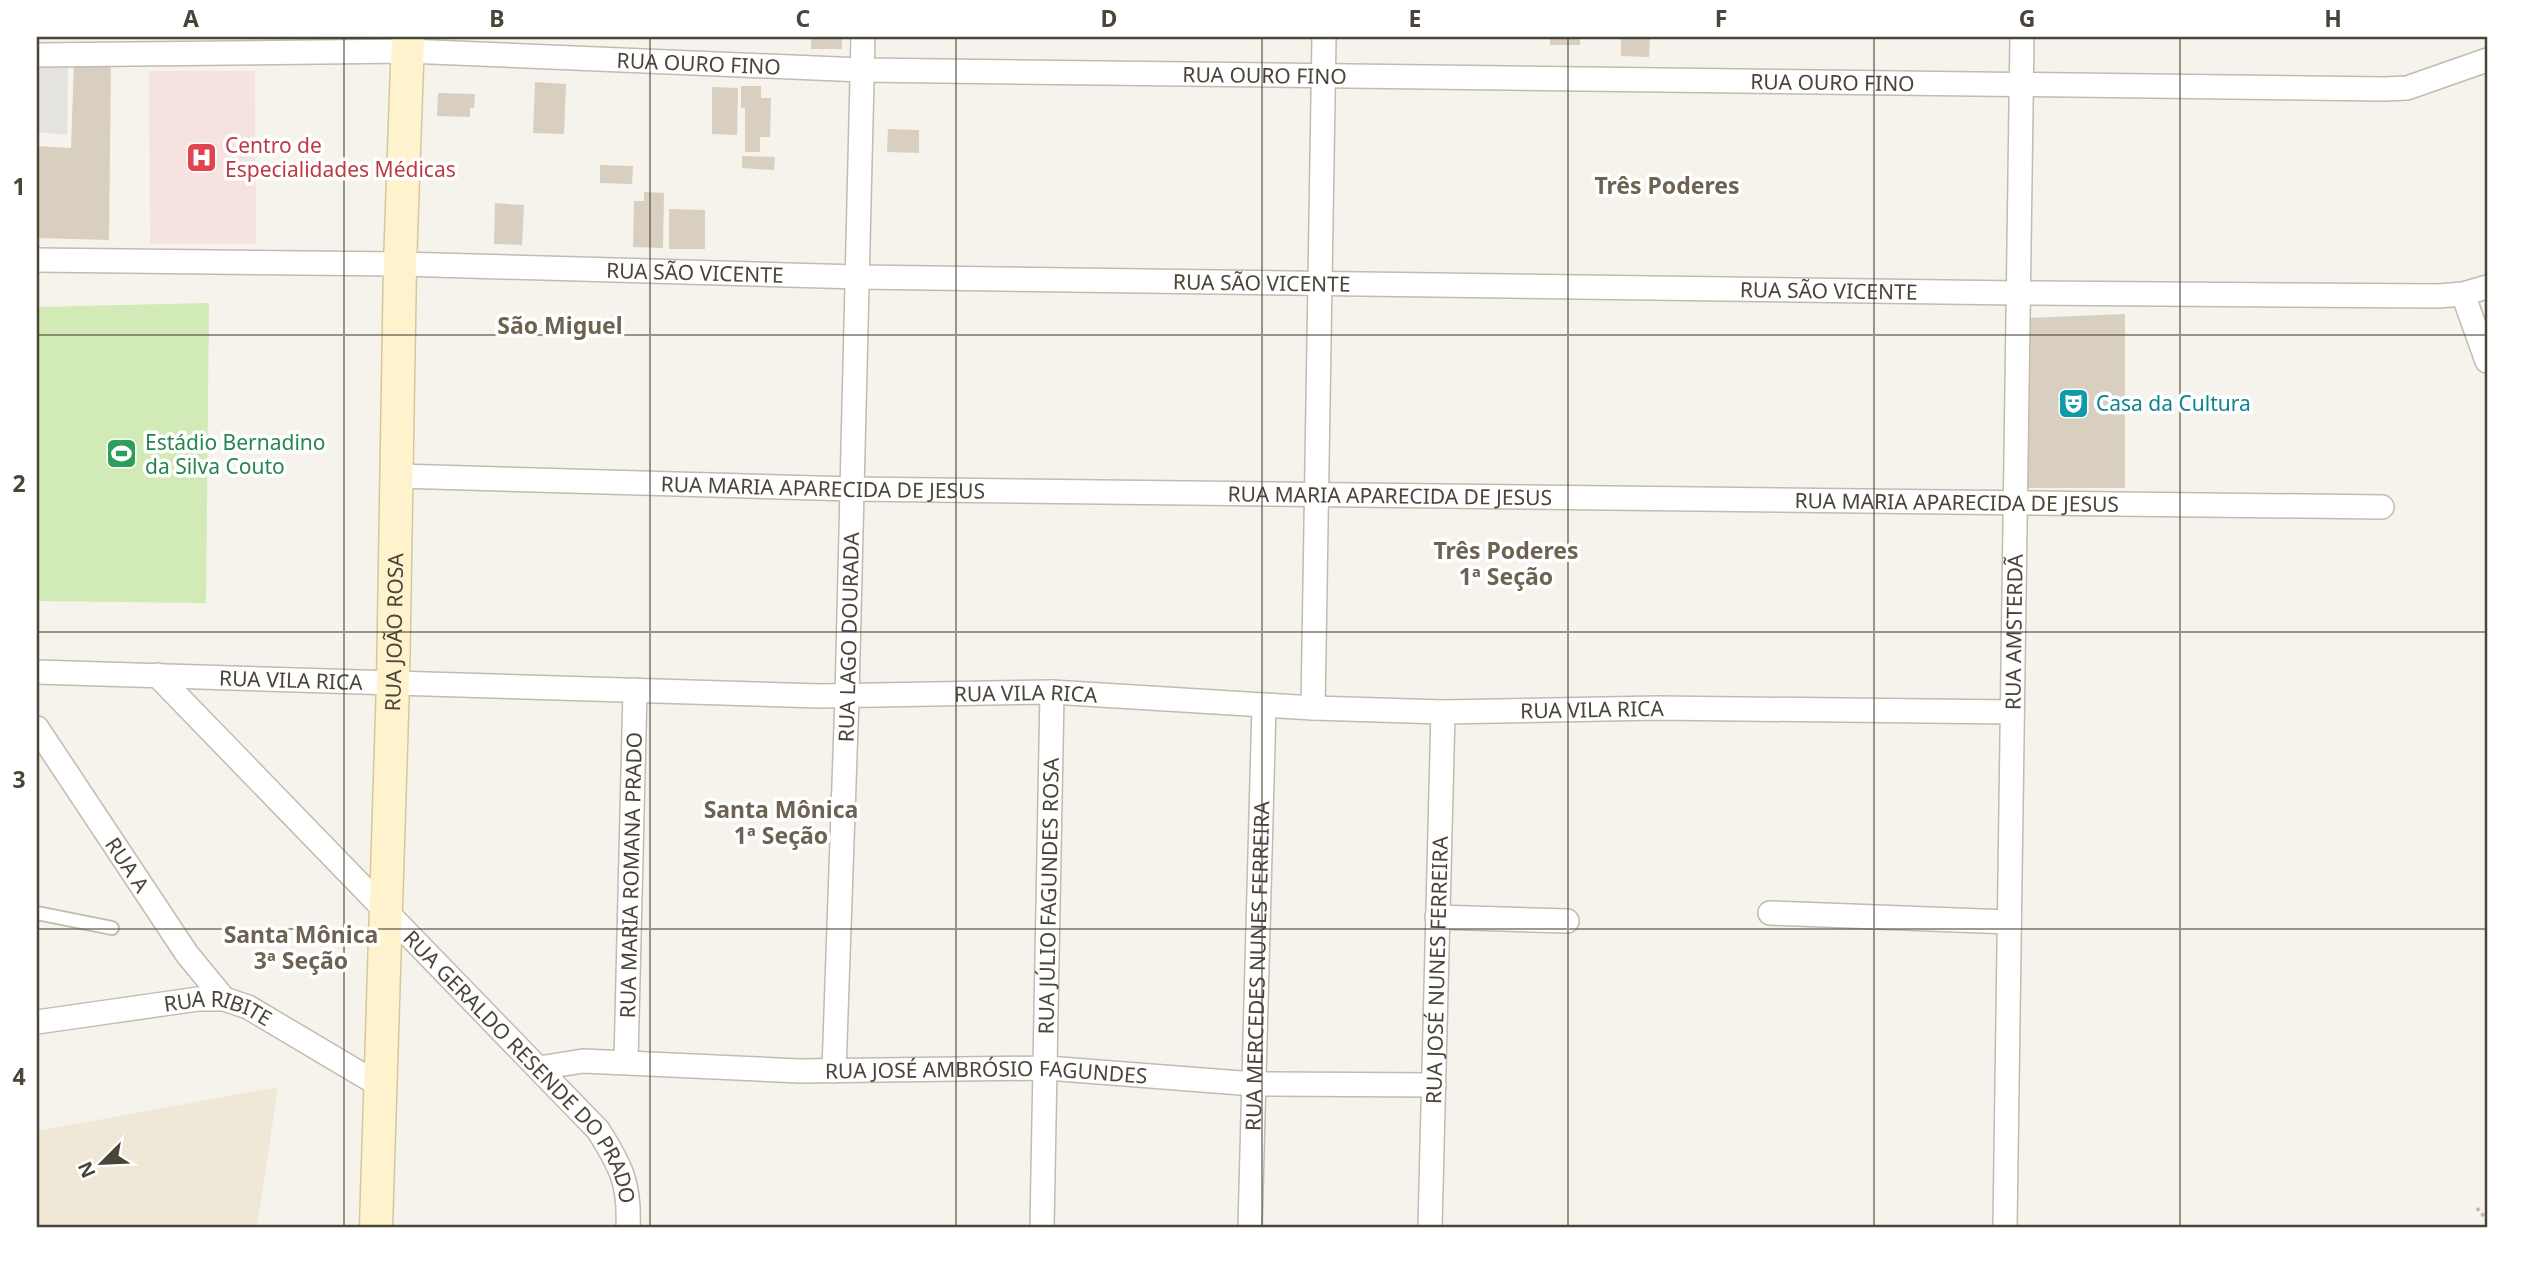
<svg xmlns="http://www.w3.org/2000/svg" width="2524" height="1264" viewBox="0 0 2524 1264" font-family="'Noto Sans',sans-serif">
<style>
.education{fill:#efe8d6}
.medical{fill:#f6e3e0}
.pitch{fill:#d2eab5}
.parking{fill:#e5e3e0}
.building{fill:#d8cfc1}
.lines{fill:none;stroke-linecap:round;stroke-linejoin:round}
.lane-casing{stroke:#c2bbae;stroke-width:16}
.street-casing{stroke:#c2bbae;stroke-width:26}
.secondary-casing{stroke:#d6c79b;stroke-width:35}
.path{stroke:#c4b79f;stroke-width:3.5;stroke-dasharray:3.5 3.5;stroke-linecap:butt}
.lane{stroke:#fff;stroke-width:12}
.street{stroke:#fff;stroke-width:23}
.secondary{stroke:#fff3cd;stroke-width:32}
.grid{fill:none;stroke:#4b4439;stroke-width:2;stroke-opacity:0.55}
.labels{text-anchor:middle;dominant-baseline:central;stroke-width:7;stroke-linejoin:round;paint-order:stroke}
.street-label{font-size:21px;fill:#4b4439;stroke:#fff}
.health-label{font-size:21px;fill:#be3a42;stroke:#fff;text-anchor:start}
.culture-label{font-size:21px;fill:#0d838f;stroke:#fff;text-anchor:start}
.leisure-label{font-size:21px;fill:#27864d;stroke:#fff;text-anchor:start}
.neighbourhood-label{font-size:23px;font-weight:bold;fill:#6e6250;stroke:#fff}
.neatline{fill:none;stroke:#4b4439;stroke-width:2.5}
.grid-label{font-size:23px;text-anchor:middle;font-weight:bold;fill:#4b4439}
</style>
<rect width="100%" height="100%" fill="#f6f3ec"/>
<!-- education -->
<path class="education" d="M278,1087L257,1227H37V1131Z"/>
<!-- medical -->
<path class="medical" d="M149,71H255L256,244H150Z"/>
<!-- pitch -->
<path class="pitch" d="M209,303L206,603L37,601V307Z"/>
<!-- parking -->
<path class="parking" d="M37,62L68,65L67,135L37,132Z"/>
<!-- building -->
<g class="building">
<rect x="811" y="37" width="31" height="12"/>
<rect x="1550" y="37" width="30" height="8"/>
<path d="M1621,37H1650L1649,57L1621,56Z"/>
<path d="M74,60L111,61L109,240L37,238V146L71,148Z"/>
<path d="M535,82L566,84L564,134L533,133Z"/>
<path d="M741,86H761V98H771L770,137H760V152H745V108H741Z"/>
<path d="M712,87L738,88L737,135L712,134Z"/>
<path d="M438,93L475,94L474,108H470V117L437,116Z"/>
<path d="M888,129L919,130V153L887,152Z"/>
<path d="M742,156L775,157L774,170L742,168Z"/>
<path d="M600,165L633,166L632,184L600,183Z"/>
<path d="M644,192L664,193L663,248L633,247L634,201H644Z"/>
<path d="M495,203L524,205L522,245L494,244Z"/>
<path d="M669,209L705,210V249H669Z"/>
<path d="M2125,314V488H2018L2023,318Z"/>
</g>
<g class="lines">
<defs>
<path id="lane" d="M37,913L112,928"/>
<g id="street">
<path id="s1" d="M37,55L407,51L862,70L2384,89L2407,88L2487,60"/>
<path id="s2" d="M37,260L400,264L858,277L2018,293L2438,296L2463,294L2487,287"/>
<path d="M2463,294L2487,361"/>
<path id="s3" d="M398,476L852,489L2382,507"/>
<path id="s4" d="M37,672L820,696L1052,692L1313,708L1443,712L1658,708L2012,712"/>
<path id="s5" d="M157,675L598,1130C621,1166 630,1184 628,1227"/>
<path d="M1313,708L1324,37"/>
<path id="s6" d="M37,728L187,954L224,999"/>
<path d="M1770,913L2009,922"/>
<path d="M1437,917L1567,921"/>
<path id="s7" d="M37,1022L198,999H224L248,1007L381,1086"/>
<path id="s8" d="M626,1061L635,690"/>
<path id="s9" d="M539,1068L583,1061L800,1071L1047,1068L1254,1084L1434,1085"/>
<path id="s10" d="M834,1071L847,697L863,37"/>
<path id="s11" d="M1042,1227L1052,692"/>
<path id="s12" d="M1250,1227L1264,705"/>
<path id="s13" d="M1430,1227L1443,712"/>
<path id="s14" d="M2005,1227L2022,37"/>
</g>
<g id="secondary">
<path id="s15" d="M376,1227L393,682L400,264L408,37"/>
</g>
</defs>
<!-- lane casing -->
<use href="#lane" class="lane-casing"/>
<!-- street casing -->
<use href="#street" class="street-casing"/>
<!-- secondary casing -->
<use href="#secondary" class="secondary-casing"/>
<!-- path -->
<path class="path" d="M2477,1208L2487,1220"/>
<!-- lane -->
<use href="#lane" class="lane"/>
<!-- street -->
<use href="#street" class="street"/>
<!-- secondary -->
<use href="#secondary" class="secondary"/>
</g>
<!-- grid -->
<path class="grid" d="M344,37V1227M650,37V1227M956,37V1227M1262,37V1227M1568,37V1227M1874,37V1227M2180,37V1227M37,335H2487M37,632H2487M37,929H2487"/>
<!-- icons -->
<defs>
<symbol id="hospital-square" viewBox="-11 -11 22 22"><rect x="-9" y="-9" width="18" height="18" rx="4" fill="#e0444e" stroke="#fff"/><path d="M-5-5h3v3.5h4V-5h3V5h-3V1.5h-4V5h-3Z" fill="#fff"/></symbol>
<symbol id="theatre-square" viewBox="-11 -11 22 22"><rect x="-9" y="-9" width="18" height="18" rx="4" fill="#0f9aa8" stroke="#fff"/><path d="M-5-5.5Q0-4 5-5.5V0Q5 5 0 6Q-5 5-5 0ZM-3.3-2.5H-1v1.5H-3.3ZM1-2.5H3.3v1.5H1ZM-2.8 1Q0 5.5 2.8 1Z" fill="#fff"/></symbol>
<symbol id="stadium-square" viewBox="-11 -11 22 22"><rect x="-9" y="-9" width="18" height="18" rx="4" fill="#2e9e5b" stroke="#fff"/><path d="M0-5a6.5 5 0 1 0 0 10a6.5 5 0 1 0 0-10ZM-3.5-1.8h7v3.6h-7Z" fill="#fff"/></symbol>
</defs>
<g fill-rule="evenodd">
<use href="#hospital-square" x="184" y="140" width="35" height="35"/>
<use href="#theatre-square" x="2056" y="386" width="35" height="35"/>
<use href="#stadium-square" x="104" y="436" width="35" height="35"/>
</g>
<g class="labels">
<!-- street labels -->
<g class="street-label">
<text stroke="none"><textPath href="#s1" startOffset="662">RUA OURO FINO</textPath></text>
<text stroke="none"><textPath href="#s1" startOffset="1228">RUA OURO FINO</textPath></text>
<text stroke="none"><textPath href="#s1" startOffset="1796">RUA OURO FINO</textPath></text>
<text stroke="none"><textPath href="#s2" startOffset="658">RUA SÃO VICENTE</textPath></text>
<text stroke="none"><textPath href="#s2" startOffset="1225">RUA SÃO VICENTE</textPath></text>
<text stroke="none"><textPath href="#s2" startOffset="1792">RUA SÃO VICENTE</textPath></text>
<text stroke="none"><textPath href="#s3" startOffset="425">RUA MARIA APARECIDA DE JESUS</textPath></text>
<text stroke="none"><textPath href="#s3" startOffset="992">RUA MARIA APARECIDA DE JESUS</textPath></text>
<text stroke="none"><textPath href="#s3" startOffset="1559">RUA MARIA APARECIDA DE JESUS</textPath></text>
<text stroke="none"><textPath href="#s15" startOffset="595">RUA JOÃO ROSA</textPath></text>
<text stroke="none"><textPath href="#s14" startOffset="595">RUA AMSTERDÃ</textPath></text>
<text stroke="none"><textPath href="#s10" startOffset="434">RUA LAGO DOURADA</textPath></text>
<text stroke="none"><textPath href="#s4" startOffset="254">RUA VILA RICA</textPath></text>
<text stroke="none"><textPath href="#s4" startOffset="989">RUA VILA RICA</textPath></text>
<text stroke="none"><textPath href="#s4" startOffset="1556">RUA VILA RICA</textPath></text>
<text stroke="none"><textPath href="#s6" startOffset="164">RUA A</textPath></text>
<text stroke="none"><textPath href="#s8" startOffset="186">RUA MARIA ROMANA PRADO</textPath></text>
<text stroke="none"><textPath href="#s11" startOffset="331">RUA JÚLIO FAGUNDES ROSA</textPath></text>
<text stroke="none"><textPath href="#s12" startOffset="261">RUA MERCEDES NUNES FERREIRA</textPath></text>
<text stroke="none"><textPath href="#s13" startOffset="257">RUA JOSÉ NUNES FERREIRA</textPath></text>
<text stroke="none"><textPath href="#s7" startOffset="184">RUA RIBITE</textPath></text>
<text stroke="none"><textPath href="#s5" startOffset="537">RUA GERALDO RESENDE DO PRADO</textPath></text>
<text stroke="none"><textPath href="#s9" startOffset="448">RUA JOSÉ AMBRÓSIO FAGUNDES</textPath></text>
</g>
<!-- health labels -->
<g class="health-label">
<text x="225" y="145">Centro de<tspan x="225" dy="24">Especialidades Médicas</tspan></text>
</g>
<!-- culture labels -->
<g class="culture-label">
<text x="2096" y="403">Casa da Cultura</text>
</g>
<!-- leisure labels -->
<g class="leisure-label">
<text x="145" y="442">Estádio Bernadino<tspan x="145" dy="24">da Silva Couto</tspan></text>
</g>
<!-- neighbourhood labels -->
<g class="neighbourhood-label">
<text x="1667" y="185">Três Poderes</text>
<text x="560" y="325">São Miguel</text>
<text x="1506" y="550">Três Poderes<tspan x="1506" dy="26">1ª Seção</tspan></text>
<text x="781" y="809">Santa Mônica<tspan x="781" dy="26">1ª Seção</tspan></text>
<text x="301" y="934">Santa Mônica<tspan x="301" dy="26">3ª Seção</tspan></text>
</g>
</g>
<!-- border -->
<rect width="2524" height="1264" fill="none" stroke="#ffffff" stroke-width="77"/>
<!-- north arrow -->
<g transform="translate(102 1163) rotate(246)" stroke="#ffffff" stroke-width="5" paint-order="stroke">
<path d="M0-5L12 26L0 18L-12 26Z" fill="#4b4439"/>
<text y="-10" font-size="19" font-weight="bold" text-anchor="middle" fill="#4b4439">N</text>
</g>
<rect x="38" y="38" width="2448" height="1188" class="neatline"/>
<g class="grid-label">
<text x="191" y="27">A</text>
<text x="497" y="27">B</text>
<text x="803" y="27">C</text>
<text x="1109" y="27">D</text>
<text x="1415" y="27">E</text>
<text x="1721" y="27">F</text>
<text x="2027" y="27">G</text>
<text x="2333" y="27">H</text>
<text x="19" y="195">1</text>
<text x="19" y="492">2</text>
<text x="19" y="788">3</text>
<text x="19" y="1085">4</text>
</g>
</svg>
